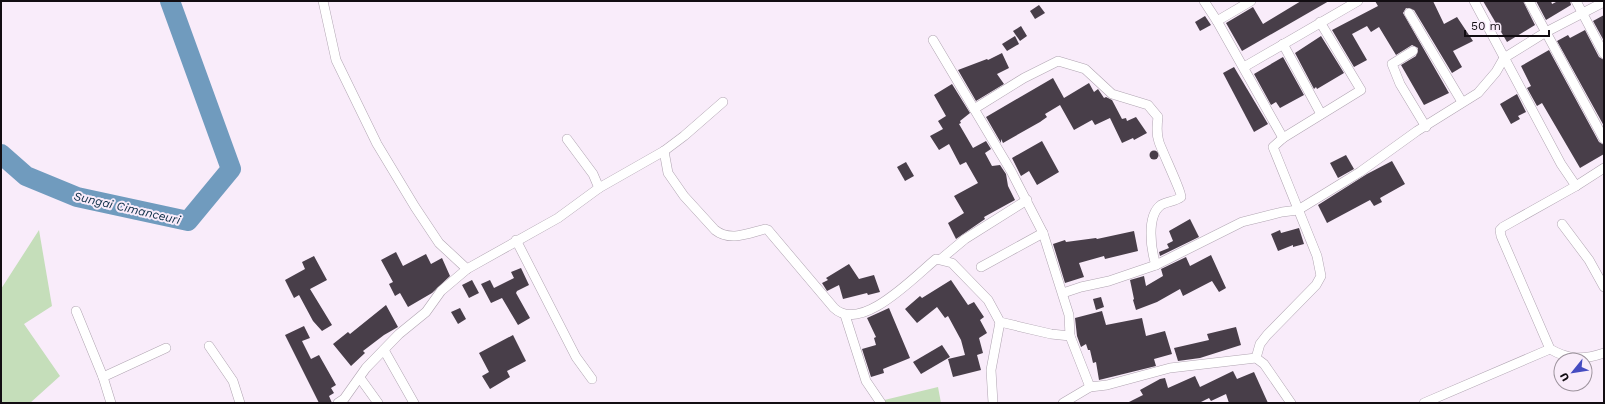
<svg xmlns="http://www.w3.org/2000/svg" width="1605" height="404" viewBox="0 0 1605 404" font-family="'Work Sans',sans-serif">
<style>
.green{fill:#c5deba}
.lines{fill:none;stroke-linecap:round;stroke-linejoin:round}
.river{stroke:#709bbe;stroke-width:20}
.building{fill:#483e49}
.minor-casing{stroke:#b0a4b1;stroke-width:10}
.minor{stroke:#fff;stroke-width:9}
.labels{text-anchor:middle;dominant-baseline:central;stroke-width:4;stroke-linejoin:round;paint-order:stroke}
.water-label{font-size:12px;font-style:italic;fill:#0b2d46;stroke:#f9ecfa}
</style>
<rect width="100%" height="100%" fill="#f9ecfa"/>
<!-- green -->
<g class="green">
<path d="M39,230L52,306L24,324L60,376L30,403H1V289Z"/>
<path d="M938,387L941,403H872Z"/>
</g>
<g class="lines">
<!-- river -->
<path class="river" d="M1,154L26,176L77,197L188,221L231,169L170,1"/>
</g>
<!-- building -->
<g class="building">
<path d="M1301,1H1329L1242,51L1226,23L1253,7L1263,24Z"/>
<path d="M1375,1H1433L1444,24L1457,17L1473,41L1453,51L1462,67L1452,73L1414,10L1406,8L1403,13L1449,93L1424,105L1401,65L1416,56L1418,48L1412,45L1396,55L1379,27L1371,32L1367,26L1352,34L1367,60L1354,67L1332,30L1378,6Z"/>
<path d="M1483,1H1523L1535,25L1507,42Z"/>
<path d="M1536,1H1551L1552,4L1558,1H1570L1571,5L1546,20Z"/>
<path d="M1039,5L1045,13L1035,19L1030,11Z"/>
<path d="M1604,15V41L1593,21Z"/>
<path d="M1205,16L1211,25L1200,31L1195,22Z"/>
<path d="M1021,26L1027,36L1020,41L1013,31Z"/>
<path d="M1585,30L1599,57L1604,60V126L1557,41L1568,35L1570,38Z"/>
<path d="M1015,36L1019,44L1007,51L1002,44Z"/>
<path d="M1321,36L1344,73L1317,89L1316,87L1314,89L1295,53Z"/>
<path d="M1549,50L1599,142L1604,145V154L1580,168L1542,103L1537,106L1527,88L1531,86L1521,66Z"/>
<path d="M1002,53L1009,68L997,74L1004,84L976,101L958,70L987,59L988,60Z"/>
<path d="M1283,57L1304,95L1280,108L1276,102L1271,105L1254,74Z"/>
<path d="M1234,67L1268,124L1254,132L1223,73Z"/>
<path d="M1053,78L1064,98L1089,83L1094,92L1098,89L1104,98L1106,97L1112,100L1122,119L1126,118L1127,121L1136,117L1147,133L1134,140L1133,138L1122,143L1110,118L1095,125L1092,120L1074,130L1060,105L1045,114L1047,117L1040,122L1003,143L1001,139V143L986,117Z"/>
<path d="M952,84L970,113L960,121L961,123L959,124L973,148L986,141L991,149L985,153L992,166L1000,165L1006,174L1008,186L1015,200L984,217L985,219L956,239L948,223L964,213L954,196L978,183L966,162L960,165L949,144L939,150L930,136L943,129L938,121L946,116L934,95Z"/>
<path d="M1517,94L1526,112L1518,116L1520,119L1511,124L1500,104Z"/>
<path d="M1042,141L1059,172L1037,185L1029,171L1021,176L1012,158Z"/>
<circle cx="1154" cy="155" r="4.5"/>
<path d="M1346,155L1354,169L1338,178L1330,163Z"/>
<path d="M1392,161L1405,184L1380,198L1382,202L1374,206L1370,200L1327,223L1318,205L1367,174Z"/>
<path d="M906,162L914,176L905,181L897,167Z"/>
<path d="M1190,219L1199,237L1160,256L1159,252L1169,248L1167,244L1173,241L1169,231Z"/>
<path d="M1299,228L1304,244L1293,247V245L1278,251L1271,234L1280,230L1281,233Z"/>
<path d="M1134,231L1138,251L1105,259L1104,256L1079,263L1084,277L1065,283L1053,244L1065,240L1066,242L1096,238L1097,239Z"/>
<path d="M396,252L403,266L426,254L431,264L442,258L450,276L432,293L408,307L400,293L395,296L389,284L393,282L381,260Z"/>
<path d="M1211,255L1226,288L1219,292L1212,281L1183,296L1180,289L1157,302L1136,310L1133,300L1134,299L1130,280L1144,276L1146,286L1163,276L1161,269L1186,257L1190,266Z"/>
<path d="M314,256L327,280L310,289L332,325L322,331L313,321L299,295L294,298L285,280L305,269L302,262Z"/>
<path d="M849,264L859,279L874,275L880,292L868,295L867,293L843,299L839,285L827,291L822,283L828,280L826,278Z"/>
<path d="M521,268L529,285L517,291L516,293L530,318L518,325L502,298L491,303L481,284L490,280L494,288L514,278L511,272Z"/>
<path d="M472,280L479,293L469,298L462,285Z"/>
<path d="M951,280L968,305L974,302L984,317L980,320L987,333L979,338L983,353L977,355L981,370L953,377L948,359L965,355L961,340L948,316L945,318L937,307L917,323L905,309L920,296L922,298Z"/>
<path d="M1101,297L1104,307L1096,310L1093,299Z"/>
<path d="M386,305L398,327L384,335L363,351L365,353L351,366L333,344L348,332L350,334Z"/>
<path d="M460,308L466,319L458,324L451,312Z"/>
<path d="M889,308L910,358L883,369L884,373L871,377L862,349L876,345L874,338L876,337L867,318Z"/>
<path d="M1102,311L1106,325L1142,318L1146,336L1165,331L1172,354L1154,359L1156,366L1099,380L1096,362L1093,363L1090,350H1088L1086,344L1081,347L1077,336L1075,318Z"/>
<path d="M304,326L310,338L302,341L311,359L319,355L336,385L331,388L334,393L329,396L332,403H319L285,335Z"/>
<path d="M1236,327L1241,345L1200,358L1178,361L1174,348L1209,340L1207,334Z"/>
<path d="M513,335L526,361L507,371L510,377L490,389L482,376L489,372L479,353Z"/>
<path d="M942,345L950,357L921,374L913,362Z"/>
<path d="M1233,371L1237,379L1254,372L1268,403H1229L1226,394L1211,401L1209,398L1199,403H1127L1143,395L1140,390L1160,379L1165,378L1168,388L1195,376L1200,387Z"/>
</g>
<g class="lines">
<defs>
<g id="minor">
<path d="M323,1L336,60L377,144L415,207L439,243L467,269"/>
<path d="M1204,1L1217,21L1283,138"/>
<path d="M1474,1L1561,164L1576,186L1503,227L1500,230L1501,236L1550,349C1569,360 1583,360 1604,353"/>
<path d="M1529,1L1604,139"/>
<path d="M1576,1L1604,54"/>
<path d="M1409,13L1462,102"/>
<path d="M1217,21L1251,1"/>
<path d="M933,40L1011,171L1043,233L1069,315L1070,336"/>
<path d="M1283,44L1321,114"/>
<path d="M1413,51L1392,64L1400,84L1426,127"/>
<path d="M1244,67L1358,1"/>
<path d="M974,109L1024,78L1058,61L1085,69L1112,94L1148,105L1158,117C1157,125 1156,133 1159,142C1162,151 1182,193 1181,197C1175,202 1167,201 1161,205C1146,216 1151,250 1156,265"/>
<path d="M567,139L593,174L599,188"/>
<path d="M664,151L668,173L684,196L715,230C730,242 749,233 765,229L768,230L834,308C861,334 915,276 936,259L952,263L988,300L1000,322L1051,334L1070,336L1090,387L1107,385L1170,368L1256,358L1264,364L1291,403"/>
<path d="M1576,186L1604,168"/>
<path d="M1562,224L1589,260L1604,287"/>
<path d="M516,240L576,357L592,379"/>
<path d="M941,259L965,239L1027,200"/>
<path d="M981,267L1043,233"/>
<path d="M1063,293L1081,287L1109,281L1156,265L1242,222L1282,212L1298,210L1360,172L1417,131L1478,93L1496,72L1504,58L1546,32L1604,2"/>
<path d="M76,311L103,377"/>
<path d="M845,315L866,381L881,403"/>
<path d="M209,346L233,381L240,403"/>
<path d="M384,350L414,403"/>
<path d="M1256,358L1260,344L1267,335L1316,285L1321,276L1317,256L1273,147L1283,138L1361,90L1320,22"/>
<path d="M360,378L378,403"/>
<path d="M111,403L103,377L166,348"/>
<path d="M338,403L344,399L366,368L399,334L426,312L441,291L467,269L558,218L599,188L664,151L684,136L723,102"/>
<path d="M993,403L991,370L1000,322"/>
<path d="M1063,403L1090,387"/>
<path d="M1424,403L1550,349"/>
</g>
</defs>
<!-- minor casing -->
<use href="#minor" class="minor-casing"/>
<!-- minor -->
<use href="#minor" class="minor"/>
</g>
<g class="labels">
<!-- water labels -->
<g class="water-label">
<text transform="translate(127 208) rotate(13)">Sungai Cimanceuri</text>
</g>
</g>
<!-- border -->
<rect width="1605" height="404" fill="none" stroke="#120d12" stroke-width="4"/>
<!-- north arrow -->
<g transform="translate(1573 372) rotate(240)"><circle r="19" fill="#f9ecfa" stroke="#9d939d"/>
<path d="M0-3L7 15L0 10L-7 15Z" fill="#464cc1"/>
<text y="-6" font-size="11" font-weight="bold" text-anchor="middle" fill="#120d12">U</text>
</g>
<!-- scale -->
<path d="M1465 30v6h84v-6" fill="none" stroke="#120d12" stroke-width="2"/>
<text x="1471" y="30" font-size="12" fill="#120d12" stroke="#f9ecfa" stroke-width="3" paint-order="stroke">50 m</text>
</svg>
